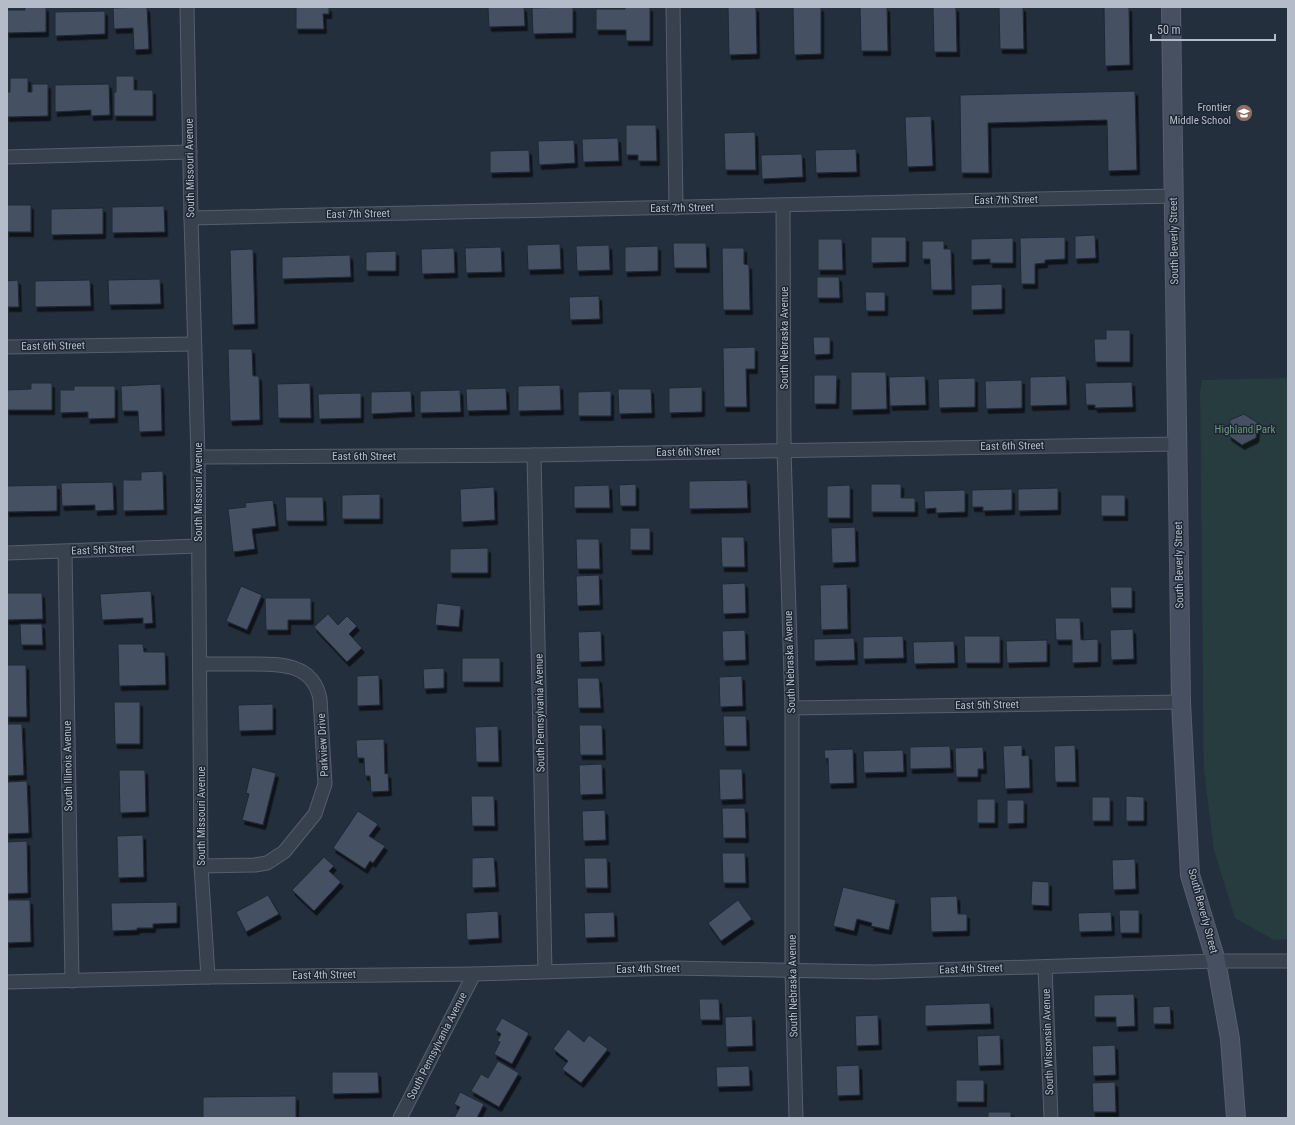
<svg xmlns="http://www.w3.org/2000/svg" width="1295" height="1125" viewBox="0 0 1295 1125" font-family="'Roboto Condensed',sans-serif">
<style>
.green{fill:#263c3f}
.building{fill:#455162;stroke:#1f2835;filter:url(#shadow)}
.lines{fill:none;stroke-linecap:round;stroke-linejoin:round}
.street-casing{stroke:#565f6c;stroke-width:15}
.secondary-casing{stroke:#565f6c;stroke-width:20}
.street{stroke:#38414e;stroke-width:13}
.secondary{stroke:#465061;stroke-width:18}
.labels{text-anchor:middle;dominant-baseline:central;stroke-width:3;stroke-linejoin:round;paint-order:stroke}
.poi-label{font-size:11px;fill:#b4bcc9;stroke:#1d2633;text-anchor:end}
.street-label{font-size:11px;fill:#b4bcc9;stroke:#1d2633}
.park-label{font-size:11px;fill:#6b9a76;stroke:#1d2633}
</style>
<defs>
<filter id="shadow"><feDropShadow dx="2.5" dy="4.5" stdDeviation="0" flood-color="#0009"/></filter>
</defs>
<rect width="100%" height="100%" fill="#242f3e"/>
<!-- green -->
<path class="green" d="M1288,378V939L1274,940L1235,918L1214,850L1204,769L1200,392L1202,380Z"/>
<!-- building -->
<g class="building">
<path d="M25,7H46V32L7,33V10H25Z"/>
<path d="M147,7L149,49L134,50L133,28L114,29L113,8Z"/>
<path d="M296,7H329V14H323L324,29H296Z"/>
<path d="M488,7H524L525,26L489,27Z"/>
<path d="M573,7V33L533,34L532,8Z"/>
<path d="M625,7H650V41H626V30H596V9H625Z"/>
<path d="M728,7H756L757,54L729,55Z"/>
<path d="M793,7H821V54L794,55Z"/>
<path d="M860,7H887L888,51H861Z"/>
<path d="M933,7H956L957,52H934Z"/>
<path d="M999,7H1023L1024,49H1000Z"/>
<path d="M1104,7H1129L1130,65L1105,66Z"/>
<path d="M105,11V34L55,36V12Z"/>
<path d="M116,76H134V90H153V116H114V92H116Z"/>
<path d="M10,78H28V92H32V84H48V116L7,117V92H10Z"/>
<path d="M109,84L110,115L91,116V110L55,112V85Z"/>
<path d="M1135,91L1137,170L1108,171L1107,120L988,123L989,173H961L960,95Z"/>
<path d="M931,116L933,166L907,167L905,117Z"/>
<path d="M626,125H656L657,161H638V155H626Z"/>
<path d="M755,132L756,170H725L724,133Z"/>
<path d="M618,138L619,161L583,162L582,139Z"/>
<path d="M574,140L575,163L539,165L538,141Z"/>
<path d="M856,149L857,172L816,173L815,150Z"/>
<path d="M529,150L530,172L490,173V151Z"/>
<path d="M802,154L803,177L762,179L761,155Z"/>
<rect x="7" y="205" width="24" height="27"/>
<path d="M164,206L165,232L112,233V207Z"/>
<path d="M103,208V234L51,235V209Z"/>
<path d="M1095,235L1096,258L1075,259V236Z"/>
<path d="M871,237H906V262L871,263Z"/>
<path d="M1065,237V259L1045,260V263L1035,264V284H1021L1020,238Z"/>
<path d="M1013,238V263H990V259L971,260V239Z"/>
<path d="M818,239H842L843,270H818Z"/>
<path d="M922,241H944V249H951L952,290H931L930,259H922Z"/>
<path d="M673,243H706L707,268H674Z"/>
<path d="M560,244L561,269L528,270L527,245Z"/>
<path d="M609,245L610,270L577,271L576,246Z"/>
<path d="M658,246V271L625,272V247Z"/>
<path d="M501,247L502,272L466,273L465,248Z"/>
<path d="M454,248L455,273L422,274L421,249Z"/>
<path d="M722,248H744V264L749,265L750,310H723Z"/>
<path d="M253,249L255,324L232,325L230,250Z"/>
<path d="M396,251V271H366V252Z"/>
<path d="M350,255L351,277L282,279V257Z"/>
<path d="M817,277H839L840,298H817Z"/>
<path d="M160,279L161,304L109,305L108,280Z"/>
<path d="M18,280L19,307H7V281Z"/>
<path d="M90,280L91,306L35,307V281Z"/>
<path d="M1002,284V309L971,310V285Z"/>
<path d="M865,292H885V311H866Z"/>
<path d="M599,296L600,319L570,320L569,297Z"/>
<path d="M1106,330H1130V362H1095L1094,339H1106Z"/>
<path d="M813,337H830V354L814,355Z"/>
<path d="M755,347V369H746L747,407H724L723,348Z"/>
<path d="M228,349H252L253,376H259L260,420L230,421Z"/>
<path d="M851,372H886L887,409L851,410Z"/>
<path d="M814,375H837L836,404H814Z"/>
<path d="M925,376L926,405L890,406L889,377Z"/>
<path d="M1066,376L1067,405L1030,406V377Z"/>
<path d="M975,378V407L939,408L938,379Z"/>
<path d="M1022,380V408L986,409L985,381Z"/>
<path d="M1132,382L1133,407L1095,408V405H1086L1085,383Z"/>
<path d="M31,383H52V410H7V390L31,389Z"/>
<path d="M310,383L311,418H278L277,384Z"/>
<path d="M161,384L162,431L139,432L138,411H122L121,386Z"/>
<path d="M560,385L561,410L518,411V386Z"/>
<path d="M74,386H115V418L88,419V412L60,413V390H74Z"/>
<path d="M702,387V412L669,413V388Z"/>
<path d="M506,388L507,410L467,411L466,389Z"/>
<path d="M618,389H651L652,413L619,414Z"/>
<path d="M460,390L461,412L420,413V391Z"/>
<path d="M411,391L412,412L371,414V392Z"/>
<path d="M611,391V416H578V392Z"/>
<path d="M361,393V418L319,419L318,394Z"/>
<path d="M1244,414L1258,423L1256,438L1242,445L1229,436L1230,420Z"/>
<path d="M163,471L164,510L123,511V480H141V472Z"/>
<path d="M747,480L748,508L689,509V481Z"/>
<path d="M113,482L114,510L95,511V505L62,506L61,483Z"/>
<path d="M636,484V506H620L619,485Z"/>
<path d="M871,484H901V498H915V512H871Z"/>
<path d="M57,485V511L7,512V486Z"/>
<path d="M609,485L610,508H574V486Z"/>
<path d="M850,485V518H827V486Z"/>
<path d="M494,487L495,520L461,522L460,489Z"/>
<path d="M1058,488V510L1018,511V489Z"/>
<path d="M1012,489V510L983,511V507H972V490Z"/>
<path d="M965,490V512L936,513V508L925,509L924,491Z"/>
<path d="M380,494V519H342V495Z"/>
<rect x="1101" y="495" width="24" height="21"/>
<path d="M285,497H323L324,521H286Z"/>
<path d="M273,500L276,526L252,529L255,549L233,552L228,509L246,507L245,503Z"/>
<path d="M855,527L856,562L832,563L831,528Z"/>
<rect x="630" y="528" width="20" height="22"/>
<path d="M721,537H744L745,567H722Z"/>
<path d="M576,539H599L600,569H577Z"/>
<path d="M488,548V573H450V549Z"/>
<path d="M599,575L600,605L577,606L576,576Z"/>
<path d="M745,583L746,613L723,614L722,584Z"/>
<path d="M847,584L848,629L821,630L820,585Z"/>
<path d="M241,586L262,595L247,630L226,621Z"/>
<path d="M1110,587H1132V608H1111Z"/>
<path d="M151,591L153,623L143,624V618L102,620L100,594Z"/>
<path d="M7,593H42L43,619L7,620Z"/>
<path d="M265,598H311V620H288V630H266Z"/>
<path d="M437,603L461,606L459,627L435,625Z"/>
<path d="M328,614L338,625L347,616L357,626L349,634L362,648L347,662L314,627Z"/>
<path d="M1055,618H1080L1081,640L1098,639V662L1072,663V640H1056Z"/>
<path d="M20,624H42L43,645H21Z"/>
<path d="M1133,629L1134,659L1111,660L1110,630Z"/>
<path d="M745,630L746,660L723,661L722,631Z"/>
<path d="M601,631L602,661L579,662L578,632Z"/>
<path d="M903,636L904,658L863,659V637Z"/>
<path d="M964,636H1000V663H965Z"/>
<path d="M854,638L855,660L814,661V639Z"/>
<path d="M1047,640V662L1007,663L1006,641Z"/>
<path d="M954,641L955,663L914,664L913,642Z"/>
<path d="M118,644H143L144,652H165L166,685L119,686Z"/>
<rect x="462" y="658" width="38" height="24"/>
<path d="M7,665H26L27,717H7Z"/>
<path d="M444,668V688L424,689L423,669Z"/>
<path d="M379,675L380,705L357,706V676Z"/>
<path d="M742,676L743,706L720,707L719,677Z"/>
<path d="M577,678H599L601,708H578Z"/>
<path d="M114,702H140V744H115Z"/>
<path d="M273,704V730L239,731L238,705Z"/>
<path d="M723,716H746L747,746H724Z"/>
<path d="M7,724H22L24,775L7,776Z"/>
<path d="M579,725H602L603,755H580Z"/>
<path d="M498,726L499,762H476L475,727Z"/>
<path d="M384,739L385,774L388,773L389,791L371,792L370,776H365L364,758H357L356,740Z"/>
<path d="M1022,745V756L1029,755L1030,788L1005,789L1003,746Z"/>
<path d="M1075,745L1076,782H1055L1054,746Z"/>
<path d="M950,746L951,768L910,769V747Z"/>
<path d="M983,747L984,769H978V777H956L955,748Z"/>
<path d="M853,749L854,783L829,784L828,758L825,759L824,750Z"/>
<path d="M903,750L904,772L864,773L863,751Z"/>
<path d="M602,764L603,794L580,795L579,765Z"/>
<path d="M252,767L276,773L263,825L242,820L249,794L246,793Z"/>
<path d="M719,769H742L743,799L720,800Z"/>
<path d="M119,770H145L146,812L120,813Z"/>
<path d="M27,781L29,833L7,834V782Z"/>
<path d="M471,796H494L495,826H472Z"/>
<path d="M1126,796L1144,797V821H1126Z"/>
<rect x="1092" y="797" width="18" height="24"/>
<rect x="977" y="799" width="18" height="24"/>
<path d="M1007,800H1024V823L1007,824Z"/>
<path d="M722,808H745L746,838H723Z"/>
<path d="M605,810L606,840L583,841L582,811Z"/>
<path d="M358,811L378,824L369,836L385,846L373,863L370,861L365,869L333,848Z"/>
<path d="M143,835L144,877L118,878L117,836Z"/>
<path d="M27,841L28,893L7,894V842Z"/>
<path d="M722,853H745L746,883H723Z"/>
<path d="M324,857L334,866L329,871L341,882L314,911L292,890Z"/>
<path d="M494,857L496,887L472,888V858Z"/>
<path d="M584,858H607L608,888H585Z"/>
<path d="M1135,859L1136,889L1113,890L1112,860Z"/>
<path d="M1032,881L1049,882V906L1031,905Z"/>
<path d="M843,887L896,900L889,930L871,926L872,923L857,919L854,931L833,926Z"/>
<path d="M268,895L279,914L246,932L236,912Z"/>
<path d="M957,896L958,914H967V931L931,932L930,897Z"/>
<path d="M7,900H30L31,942L7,943Z"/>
<path d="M738,900L752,919L721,941L708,923Z"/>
<path d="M177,902V923L153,924V928H137V930L112,931L111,903Z"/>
<path d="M1119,910H1139V933H1120Z"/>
<path d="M498,911L499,938L467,940L466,913Z"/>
<path d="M614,912L615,937L585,938L584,913Z"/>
<path d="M1111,912L1112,931L1079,932L1078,913Z"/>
<path d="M1134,994L1135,1026L1116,1027V1017H1094V995Z"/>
<path d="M699,999H719L720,1020H700Z"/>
<path d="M990,1003L991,1024L925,1026V1005Z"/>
<path d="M1170,1006L1171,1024H1153V1007Z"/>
<path d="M878,1015L879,1045L856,1046L855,1016Z"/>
<path d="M752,1016L753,1046L726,1047L725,1017Z"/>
<path d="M502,1018L529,1033L512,1064L494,1054L500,1042L497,1041L501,1034L495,1030Z"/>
<path d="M568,1029L584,1042L589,1035L608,1049L581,1083L562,1069L568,1061L553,1049Z"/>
<path d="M1000,1035L1001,1065L978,1066L977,1036Z"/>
<path d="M1115,1045L1116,1075L1093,1076L1092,1046Z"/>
<path d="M498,1061L519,1073L499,1107L471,1091L481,1074L488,1078Z"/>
<path d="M859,1065L860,1095L837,1096L836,1066Z"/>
<path d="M749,1066L750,1086L717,1087L716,1067Z"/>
<path d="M332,1072H378L379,1093L332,1094Z"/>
<rect x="956" y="1080" width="28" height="22"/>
<path d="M1115,1082L1116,1112H1093L1092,1083Z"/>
<path d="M460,1092L484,1104L477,1118H454L460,1107L454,1104Z"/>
<path d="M296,1096V1118H203V1097Z"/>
<rect x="988" y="1112" width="23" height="6"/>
</g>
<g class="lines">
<defs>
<g id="street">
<path d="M187,7L191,218L198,457L201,866L208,977"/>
<path d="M673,7L676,208"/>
<path d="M7,157L190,152"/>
<path d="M783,205L784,450L792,708V971L796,1118"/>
<path d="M191,218L1174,196"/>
<path d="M7,347L194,344"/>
<path d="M534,455L545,971"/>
<path d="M198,457L534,455L1177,444"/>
<path d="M65,552L72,981"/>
<path d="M7,553L198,546"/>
<path d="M201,664C216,664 232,664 248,664C278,664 313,662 320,699L325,784L315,814L284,852L267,863L255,865L201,866"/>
<path d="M792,708L1181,702"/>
<path d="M1045,967L1051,1118"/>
<path d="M7,982L208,977L474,974L672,968L874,972L1216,961H1288"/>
<path d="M400,1118L474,974"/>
</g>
<path id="secondary" d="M1171,7L1181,702L1190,875L1216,961L1230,1039L1236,1118"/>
</defs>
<!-- street casing -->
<use href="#street" class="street-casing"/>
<!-- secondary casing -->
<use href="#secondary" class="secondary-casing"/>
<!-- street -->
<use href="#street" class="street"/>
<!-- secondary -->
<use href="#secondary" class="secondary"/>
</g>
<!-- icons -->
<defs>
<symbol id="school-disc" viewBox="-11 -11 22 22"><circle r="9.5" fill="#8d6e63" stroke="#1d2633"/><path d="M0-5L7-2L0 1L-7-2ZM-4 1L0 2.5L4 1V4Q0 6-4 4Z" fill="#fff"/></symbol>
</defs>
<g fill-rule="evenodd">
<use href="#school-disc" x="1234" y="103" width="20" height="20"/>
</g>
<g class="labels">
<!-- poi labels -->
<g class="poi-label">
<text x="1231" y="107">Frontier<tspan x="1231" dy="13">Middle School</tspan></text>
</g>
<!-- street labels -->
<g class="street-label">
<text transform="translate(190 168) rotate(-91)">South Missouri Avenue</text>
<text transform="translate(1006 200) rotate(-1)">East 7th Street</text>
<text transform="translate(682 208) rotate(-1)">East 7th Street</text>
<text transform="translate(358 214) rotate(-1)">East 7th Street</text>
<text transform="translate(1174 241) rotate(-91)">South Beverly Street</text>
<text transform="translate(784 338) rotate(-90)">South Nebraska Avenue</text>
<text transform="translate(53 346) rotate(-1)">East 6th Street</text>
<text transform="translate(1012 446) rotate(-1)">East 6th Street</text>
<text transform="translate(688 452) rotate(-1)">East 6th Street</text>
<text x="364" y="456">East 6th Street</text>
<text transform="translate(198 492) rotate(-90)">South Missouri Avenue</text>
<text transform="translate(103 550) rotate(-2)">East 5th Street</text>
<text transform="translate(1179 565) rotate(-91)">South Beverly Street</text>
<text transform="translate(790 662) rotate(-92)">South Nebraska Avenue</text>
<text transform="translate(987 705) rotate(-1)">East 5th Street</text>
<text transform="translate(540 713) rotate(-91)">South Pennsylvania Avenue</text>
<text transform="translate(323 745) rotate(-93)">Parkview Drive</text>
<text transform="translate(68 766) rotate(-91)">South Illinois Avenue</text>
<text transform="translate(201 816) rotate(-90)">South Missouri Avenue</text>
<text transform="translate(1203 911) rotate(75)">South Beverly Street</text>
<text transform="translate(648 969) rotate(-1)">East 4th Street</text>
<text transform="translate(971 969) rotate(-2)">East 4th Street</text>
<text transform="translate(324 975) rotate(-1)">East 4th Street</text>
<text transform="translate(793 986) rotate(-91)">South Nebraska Avenue</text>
<text transform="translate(1048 1042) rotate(-92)">South Wisconsin Avenue</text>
<text transform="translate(437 1046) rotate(-63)">South Pennsylvania Avenue</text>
</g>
<!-- park labels -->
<g class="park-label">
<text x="1245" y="429">Highland Park</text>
</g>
</g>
<!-- border -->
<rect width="1295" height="1125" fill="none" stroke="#b4bcc9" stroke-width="16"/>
<!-- scale -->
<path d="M1151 34v6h124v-6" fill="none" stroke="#b4bcc9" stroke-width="2"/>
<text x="1157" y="34" font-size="12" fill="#b4bcc9" stroke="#1d2633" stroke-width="3" paint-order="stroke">50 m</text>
</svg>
